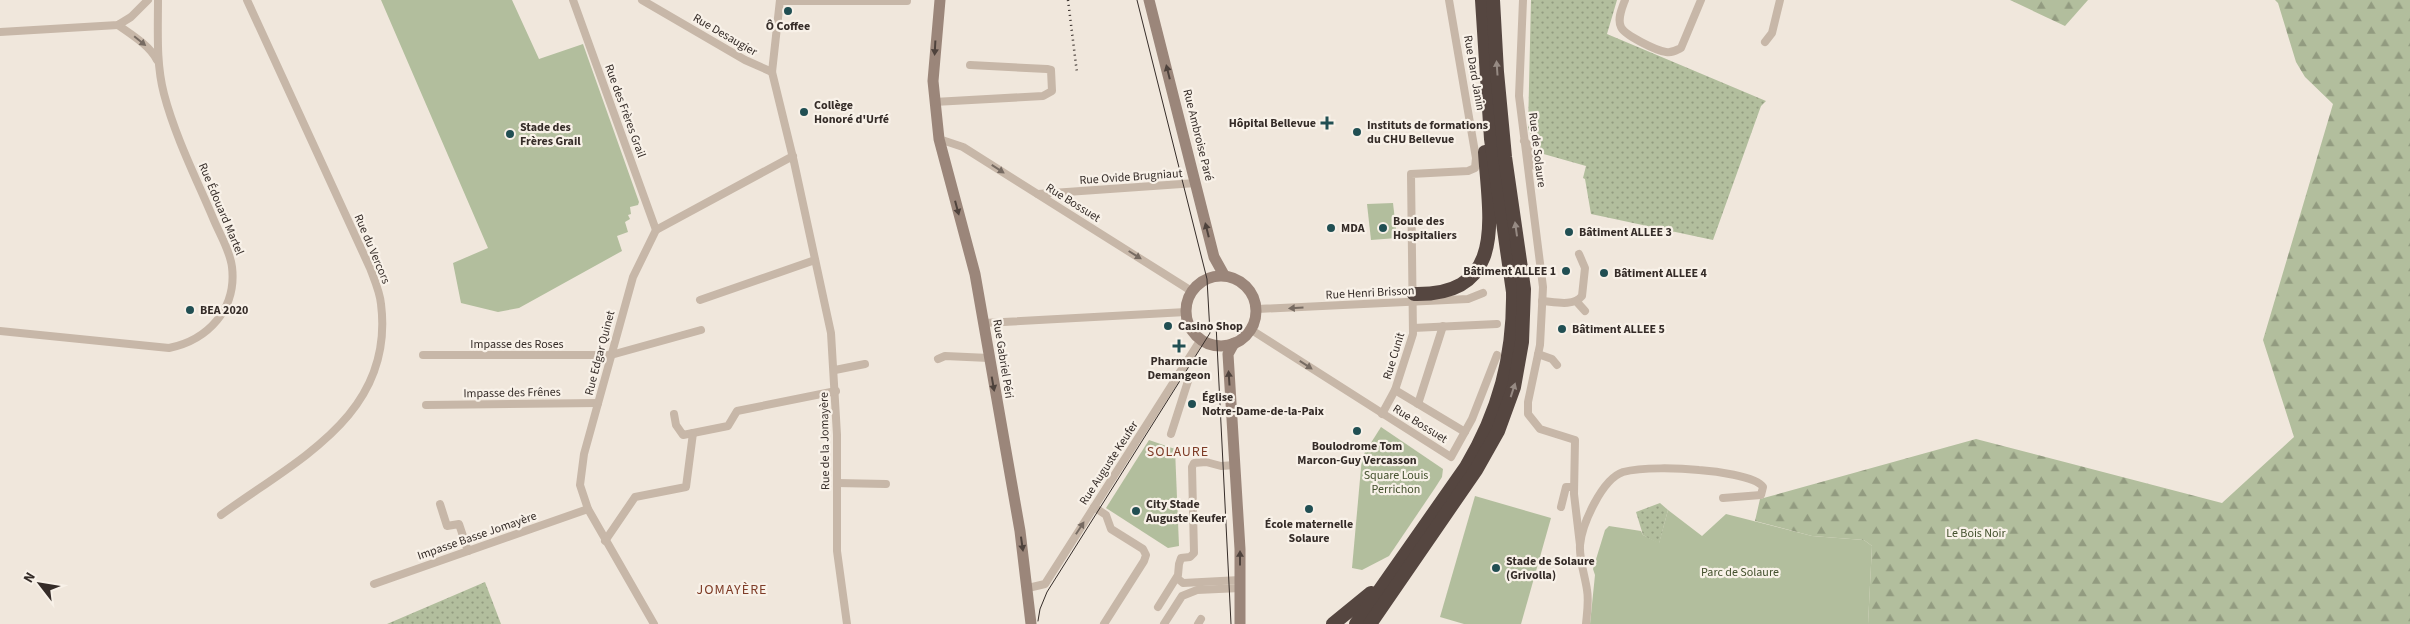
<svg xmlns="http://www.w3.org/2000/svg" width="2410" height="624" viewBox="0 0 2410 624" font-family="'Source Sans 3',sans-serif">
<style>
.green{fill:#b2be9d}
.forest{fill:url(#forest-firs)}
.garden{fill:url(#garden-dots)}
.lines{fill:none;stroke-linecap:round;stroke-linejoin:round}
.street{stroke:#c7b7a8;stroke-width:8}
.secondary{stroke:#9b867a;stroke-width:11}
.highway{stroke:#554640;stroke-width:14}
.tram{stroke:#352c28;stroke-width:1}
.rail{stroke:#352c28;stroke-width:2.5;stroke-dasharray:1 4;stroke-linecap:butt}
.oneway{fill:#776b62}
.oneway2{fill:#4e423c}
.oneway3{fill:#968a83}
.poi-dot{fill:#214f53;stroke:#f8f1e8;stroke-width:2}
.labels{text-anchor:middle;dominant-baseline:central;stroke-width:4.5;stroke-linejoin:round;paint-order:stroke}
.poi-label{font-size:12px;font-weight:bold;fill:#352c28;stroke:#f8f1e8;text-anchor:start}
.street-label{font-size:12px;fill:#352c28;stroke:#f8f1e8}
.park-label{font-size:12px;fill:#44512e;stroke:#f8f1e8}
.neighbourhood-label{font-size:14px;letter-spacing:1px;fill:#7e3c27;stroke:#f8f1e8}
</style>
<defs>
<pattern id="forest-firs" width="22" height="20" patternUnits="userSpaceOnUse" patternTransform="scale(1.25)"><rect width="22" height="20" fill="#b2be9d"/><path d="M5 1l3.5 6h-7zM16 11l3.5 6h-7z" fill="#929b80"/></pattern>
<pattern id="garden-dots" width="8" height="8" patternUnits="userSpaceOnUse" patternTransform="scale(1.25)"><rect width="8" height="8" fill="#b2be9d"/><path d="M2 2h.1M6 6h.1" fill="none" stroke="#929b80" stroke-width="1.8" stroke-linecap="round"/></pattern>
</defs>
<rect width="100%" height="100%" fill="#f0e7dc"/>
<!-- green -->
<g class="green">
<path d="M381,0H512L539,59L583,44L639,202L638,205L630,207L631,214L628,215L630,219L625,222L628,232L617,236L622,251L519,308L498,312L461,303L453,263L488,248Z"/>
<path d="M1393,203L1397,238L1371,240L1367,204Z"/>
<path d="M1381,427L1443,469L1442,477L1435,488L1389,556L1362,570L1352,568L1362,457Z"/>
<path d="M1149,440L1175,449L1179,546L1168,548L1106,508Z"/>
<path d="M1475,496L1551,518L1521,624H1464L1440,617Z"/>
<path d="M1668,510L1702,536L1726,514L1812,536L1864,540L1872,546L1868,624H1590L1595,575L1593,569L1605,530L1609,526L1641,531L1643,535L1659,543Z"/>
</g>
<!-- forest -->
<g class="forest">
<path d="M2010,0H2088L2065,26Z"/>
<path d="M2275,0H2410V624H1868L1872,546L1864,540L1812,536L1755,521L1760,499L1976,439L2222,503L2294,437L2263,340L2333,104L2305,77L2296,62L2278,3Z"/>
</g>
<!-- garden -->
<g class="garden">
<path d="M1531,0H1617L1607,34L1766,101L1761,106L1713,240L1591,214L1585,179L1583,178L1586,166L1540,153L1528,129Z"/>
<path d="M1660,503L1668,510L1659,544L1643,535L1636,512Z"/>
<path d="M485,582L501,624H387Z"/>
</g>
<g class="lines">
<!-- street -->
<g class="street">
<path d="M573,0L656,230"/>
<path d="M642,0L745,60L772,72"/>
<path d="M780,0L772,72L794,162L831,333L837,435V551L847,624"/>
<path d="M1523,0L1519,96L1543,287L1540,345L1528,402V414L1540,429L1575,440L1574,494L1580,545"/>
<path d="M1625,0C1622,8 1617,19 1621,27C1624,35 1657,51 1666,52C1672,53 1675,51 1681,48L1701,0"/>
<path d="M780,1H907"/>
<path d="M118,25C132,35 149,45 157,60"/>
<path d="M0,32L118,25L131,17L148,0"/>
<path d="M1765,42L1772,33L1780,0"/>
<path d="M934,102L1043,96L1052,91L1051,70L1047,69L970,65"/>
<path d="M939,139L963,147L1193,292"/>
<path d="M1524,141L1531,147L1535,166"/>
<path d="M1038,194L1196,183"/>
<path d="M700,300L815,260"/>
<path d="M1542,301C1555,302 1573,307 1582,296L1585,268L1579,254"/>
<path d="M1576,301L1585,311"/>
<path d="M1257,309L1468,299L1483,293"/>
<path d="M984,323L1186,312"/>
<path d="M1413,328L1497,324"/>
<path d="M1250,329L1451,457L1472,419L1497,355"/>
<path d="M0,331L169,348C208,340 237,309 232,267C230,250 219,233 213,218C196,178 175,136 164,94C156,64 158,31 158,0"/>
<path d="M1538,354L1552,359L1557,365"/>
<path d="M423,355H611L701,330"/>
<path d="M938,359L945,356L989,358"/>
<path d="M835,370L865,364"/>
<path d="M1395,390L1465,432"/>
<path d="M1418,404L1443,326"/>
<path d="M426,405L598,403"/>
<path d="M674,414L676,425L683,435L728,426L737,411L836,391"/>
<path d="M1382,414L1395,390L1413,334L1411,174L1468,171L1475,168L1476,158L1449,0"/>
<path d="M1171,434L1189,378L1180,372"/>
<path d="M837,483L886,484"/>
<path d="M440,504L447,526L459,524L468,551"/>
<path d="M1094,507L1106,515L1111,529L1143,549L1146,555L1144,561L1104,624"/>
<path d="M1561,507L1566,487H1574"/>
<path d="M221,515C296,460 395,415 381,304C380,292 374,279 370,268L247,0"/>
<path d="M605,541L635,497L686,487L693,433"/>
<path d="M1177,578L1183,583L1240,580"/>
<path d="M374,584L588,509"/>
<path d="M1028,588L1045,584L1198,344L1204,342"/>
<path d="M1158,607L1178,575L1179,564L1181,558L1190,557L1194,553L1192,467L1194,463L1206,462L1221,466L1235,465"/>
<path d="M654,624L588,509L580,485L584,454L633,277L656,230L793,156"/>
<path d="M1164,624L1182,596L1197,590L1240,588"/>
<path d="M1198,624L1201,619"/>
<path d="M1586,624C1587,613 1589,601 1587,590C1585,576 1579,559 1580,545C1582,524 1602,479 1623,472C1642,467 1679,468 1699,470C1713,471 1756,476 1763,487L1761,495L1723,498"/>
</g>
<!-- secondary -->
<g class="secondary">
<path d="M940,0L933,81L939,139L975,274L1020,531L1031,624"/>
<path d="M1149,0L1214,257L1224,275"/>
<circle cx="1221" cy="311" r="35"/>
<path d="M1234,343L1228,354L1240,549V624"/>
</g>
<!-- highway -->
<g class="highway">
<path d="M1414,294C1508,296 1489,217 1485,152"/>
<path d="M1333,624L1371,593"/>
<path d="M1356,624L1466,467C1499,412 1514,356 1513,292L1491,139L1482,0"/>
<path d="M1370,624L1476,470L1498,431L1514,387L1522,342L1524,289L1505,157L1497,72L1493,0"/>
</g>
<!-- tram -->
<g class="tram">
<path d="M1216,324L1231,624"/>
<path d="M1038,621L1040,609L1047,592L1210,333L1207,279L1137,0"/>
</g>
<!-- rail -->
<path class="rail" d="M1068,0L1077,73"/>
</g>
<!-- one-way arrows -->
<defs><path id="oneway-solid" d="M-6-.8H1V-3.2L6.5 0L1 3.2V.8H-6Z" transform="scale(1.25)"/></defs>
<g class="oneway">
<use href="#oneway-solid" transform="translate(140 41) rotate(39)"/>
<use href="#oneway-solid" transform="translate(998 169) rotate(33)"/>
<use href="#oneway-solid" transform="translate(1135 255) rotate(32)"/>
<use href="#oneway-solid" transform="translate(1296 308) rotate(177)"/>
<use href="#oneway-solid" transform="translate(1306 365) rotate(33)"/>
<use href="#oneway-solid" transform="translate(1080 528) rotate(-57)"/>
</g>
<g class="oneway2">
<use href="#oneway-solid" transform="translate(935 48) rotate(93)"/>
<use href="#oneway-solid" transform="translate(1168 72) rotate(-104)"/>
<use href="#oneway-solid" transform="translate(957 208) rotate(75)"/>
<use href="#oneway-solid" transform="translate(1207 230) rotate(-104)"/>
<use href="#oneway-solid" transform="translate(1229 378) rotate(-94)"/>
<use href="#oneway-solid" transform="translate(993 384) rotate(80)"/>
<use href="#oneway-solid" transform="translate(1022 544) rotate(82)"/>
<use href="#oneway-solid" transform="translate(1240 558) rotate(-90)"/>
</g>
<g class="oneway3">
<use href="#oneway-solid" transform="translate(1497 68) rotate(-94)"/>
<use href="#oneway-solid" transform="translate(1516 229) rotate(-98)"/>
<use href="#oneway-solid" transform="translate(1513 390) rotate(-72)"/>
</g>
<!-- markers -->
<g class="poi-dot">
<circle cx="788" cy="11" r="5"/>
<circle cx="804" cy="112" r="5"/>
<path d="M1324.5 115.5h5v5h5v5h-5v5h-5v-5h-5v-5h5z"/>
<circle cx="1357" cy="132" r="5"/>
<circle cx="510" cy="134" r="5"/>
<circle cx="1331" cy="228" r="5"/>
<circle cx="1383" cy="228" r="5"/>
<circle cx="1569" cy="232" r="5"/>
<circle cx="1566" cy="271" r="5"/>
<circle cx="1604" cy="273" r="5"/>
<circle cx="190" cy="310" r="5"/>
<circle cx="1168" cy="326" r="5"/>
<circle cx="1562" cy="329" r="5"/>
<path d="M1176.5 338.5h5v5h5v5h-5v5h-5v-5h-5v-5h5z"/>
<circle cx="1192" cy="404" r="5"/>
<circle cx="1357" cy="431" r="5"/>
<circle cx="1309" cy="509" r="5"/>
<circle cx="1136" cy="511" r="5"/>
<circle cx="1496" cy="568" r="5"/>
</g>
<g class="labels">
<!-- poi labels -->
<g class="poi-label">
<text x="788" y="26" text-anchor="middle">Ô Coffee</text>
<text x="814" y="105">Collège<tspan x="814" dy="14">Honoré d'Urfé</tspan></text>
<text x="1316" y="123" text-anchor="end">Hôpital Bellevue</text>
<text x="1367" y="125">Instituts de formations<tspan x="1367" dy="14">du CHU Bellevue</tspan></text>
<text x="520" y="127">Stade des<tspan x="520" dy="14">Frères Grail</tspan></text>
<text x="1393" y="221">Boule des<tspan x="1393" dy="14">Hospitaliers</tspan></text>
<text x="1341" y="228">MDA</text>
<text x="1579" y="232">Bâtiment ALLEE 3</text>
<text x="1556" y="271" text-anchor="end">Bâtiment ALLEE 1</text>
<text x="1614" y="273">Bâtiment ALLEE 4</text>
<text x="200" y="310">BEA 2020</text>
<text x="1178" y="326">Casino Shop</text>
<text x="1572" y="329">Bâtiment ALLEE 5</text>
<text x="1179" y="361" text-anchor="middle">Pharmacie<tspan x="1179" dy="14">Demangeon</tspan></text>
<text x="1202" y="397">Église<tspan x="1202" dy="14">Notre-Dame-de-la-Paix</tspan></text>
<text x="1357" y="446" text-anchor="middle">Boulodrome Tom<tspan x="1357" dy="14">Marcon-Guy Vercasson</tspan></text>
<text x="1146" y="504">City Stade<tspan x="1146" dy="14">Auguste Keufer</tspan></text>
<text x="1309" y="524" text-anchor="middle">École maternelle<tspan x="1309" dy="14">Solaure</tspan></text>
<text x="1506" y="561">Stade de Solaure<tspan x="1506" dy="14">(Grivolla)</tspan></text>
</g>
<!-- street labels -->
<g class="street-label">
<text transform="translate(725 35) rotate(30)">Rue Desaugier</text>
<text transform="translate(1474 73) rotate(80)">Rue Dard Janin</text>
<text transform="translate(625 111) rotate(70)">Rue des Frères Grail</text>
<text transform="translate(1198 135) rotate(76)">Rue Ambroise Paré</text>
<text transform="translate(1537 150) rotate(83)">Rue de Solaure</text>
<text transform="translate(1131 177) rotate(-4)">Rue Ovide Brugniaut</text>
<text transform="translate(1073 203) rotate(32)">Rue Bossuet</text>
<text transform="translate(221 209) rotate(67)">Rue Édouard Martel</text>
<text transform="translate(372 249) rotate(67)">Rue du Vercors</text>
<text transform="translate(1370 293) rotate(-3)">Rue Henri Brisson</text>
<text x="517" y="344">Impasse des Roses</text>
<text transform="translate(600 353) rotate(-75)">Rue Edgar Quinet</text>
<text transform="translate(1394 356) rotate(-73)">Rue Cunit</text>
<text transform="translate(1003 359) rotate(81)">Rue Gabriel Péri</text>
<text transform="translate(512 393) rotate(-1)">Impasse des Frênes</text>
<text transform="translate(1420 424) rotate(32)">Rue Bossuet</text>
<text transform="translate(825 441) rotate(-91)">Rue de la Jomayère</text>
<text transform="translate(1109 463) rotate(-57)">Rue Auguste Keufer</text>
<text transform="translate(477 536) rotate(-19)">Impasse Basse Jomayère</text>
</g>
<!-- park labels -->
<g class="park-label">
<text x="1396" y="475">Square Louis<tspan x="1396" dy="14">Perrichon</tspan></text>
<text x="1976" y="533">Le Bois Noir</text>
<text x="1740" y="572">Parc de Solaure</text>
</g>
<!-- neighbourhood labels -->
<g class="neighbourhood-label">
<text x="1178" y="452">SOLAURE</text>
<text x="732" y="590">JOMAYÈRE</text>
</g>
</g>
<!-- north arrow -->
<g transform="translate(40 584) rotate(301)" stroke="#f8f1e8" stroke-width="4" paint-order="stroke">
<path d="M0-4L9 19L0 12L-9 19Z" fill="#352c28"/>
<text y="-8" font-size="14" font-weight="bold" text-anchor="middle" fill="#352c28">N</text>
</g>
</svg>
